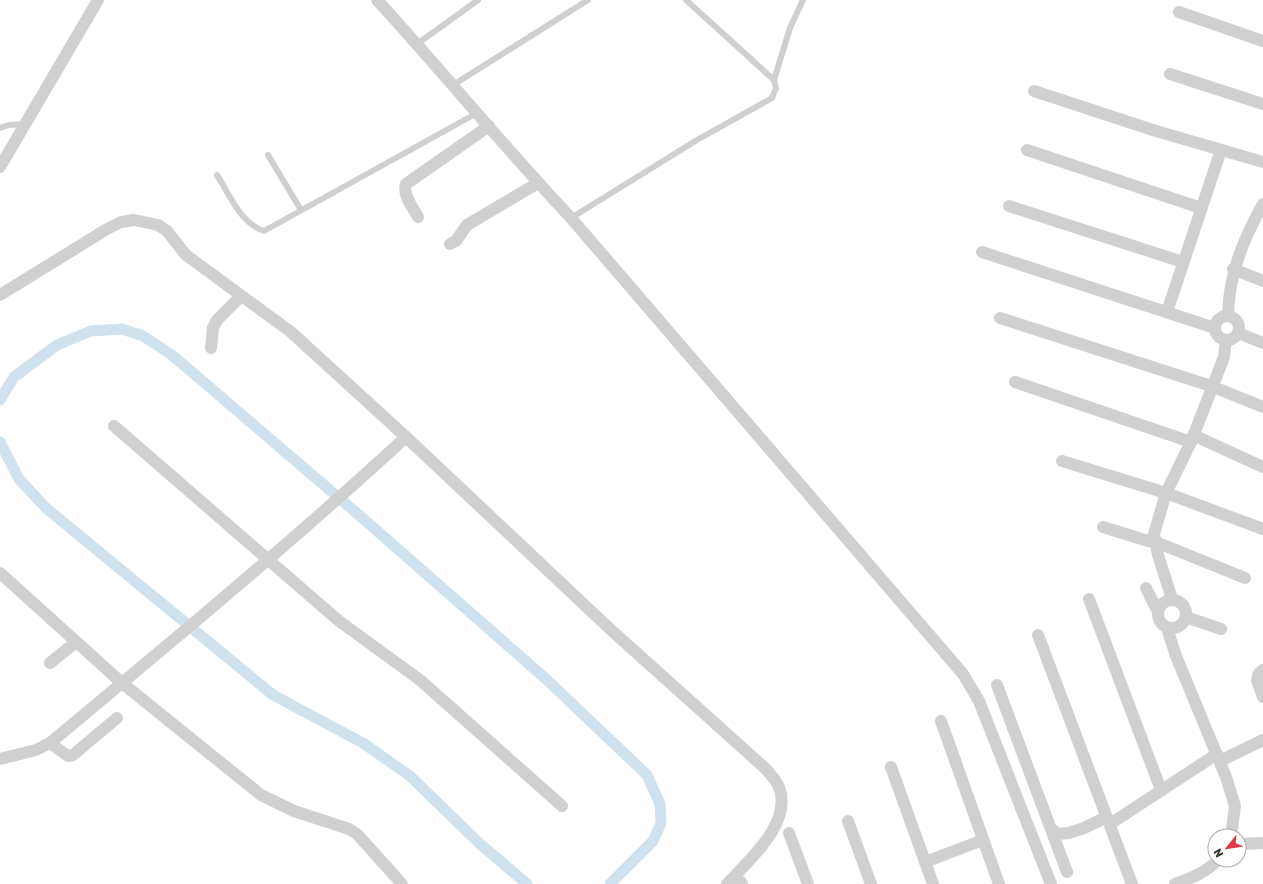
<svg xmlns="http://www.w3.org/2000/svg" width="1263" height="884" viewBox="0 0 1263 884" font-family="Rubik,sans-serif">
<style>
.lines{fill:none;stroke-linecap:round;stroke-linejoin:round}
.canal{stroke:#cfe2ee;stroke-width:11}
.lane{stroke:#d0d0d0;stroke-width:6}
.street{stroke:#d0d0d0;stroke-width:12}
</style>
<rect width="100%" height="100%" fill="#fff"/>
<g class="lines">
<!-- canal -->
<g class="canal">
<path d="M0,400L14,377L57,345L91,331L122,329L143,336L172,355L359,515L546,679L647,775L660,804L661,823L653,841L610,884"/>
<path d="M0,442L19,479L46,508L273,695L363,743L410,776L479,843L527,884"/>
</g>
<!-- lane -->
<g class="lane">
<path d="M686,0L774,80"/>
<path d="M417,44L478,0"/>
<path d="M453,85L588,0"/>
<path d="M0,128L9,125L26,124"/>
<path d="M268,155L301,210"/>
<path d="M217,175C230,195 240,223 264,231L477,113"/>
<path d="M571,218L697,140L772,98L776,88L774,80L790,28L803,0"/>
</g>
<!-- street -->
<g class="street">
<path d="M377,0C443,72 504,147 571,218L963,674L979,701L1051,884"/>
<path d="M1179,12L1263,41"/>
<path d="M1170,74L1263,104"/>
<path d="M1034,91L1156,131L1263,162"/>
<path d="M1027,150L1201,208"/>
<path d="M0,167L98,0"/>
<path d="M1009,206L1183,262"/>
<path d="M418,217C413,208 402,194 406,184L489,126"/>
<path d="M450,244L456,241L467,225L538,183"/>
<path d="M982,252L1215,328"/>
<path d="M1233,269L1263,281"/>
<path d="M0,295L107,229L121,222L134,220L158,225L167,231L186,255L291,332L406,437L610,629L766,769C771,775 776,780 779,787C793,823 749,860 727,884"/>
<path d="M1167,312L1221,150"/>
<path d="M1228,315C1229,274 1243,240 1263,204"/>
<circle cx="1227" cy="328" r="12"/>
<path d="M1000,318L1211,386L1263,407"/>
<path d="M1238,333L1263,343"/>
<path d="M211,348L213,328L217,320L241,296"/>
<path d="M1015,382L1191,442"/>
<path d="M114,426L339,621L420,680L562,806"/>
<path d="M1193,435L1263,467"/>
<path d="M1062,461L1166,493L1263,529"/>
<path d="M1103,527L1148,541L1156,542L1245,578"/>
<path d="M0,573L122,683L261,795L294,811L349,829L357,834L402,884"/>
<path d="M1146,588L1158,612"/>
<path d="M1089,599L1161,790"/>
<path d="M1172,599L1158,555L1154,534L1166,493L1191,442L1224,357L1226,340"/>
<circle cx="1172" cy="614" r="14"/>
<path d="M1186,617L1221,629"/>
<path d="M1167,628L1176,656L1226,777L1235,806L1231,836"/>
<path d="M1038,635L1132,884"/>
<path d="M50,663L76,642"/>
<path d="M1263,670L1259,673L1257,680L1263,697"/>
<path d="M997,685L1067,872"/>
<path d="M941,721L999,884"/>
<path d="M50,743L68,756L73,755L117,718"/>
<path d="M0,759L36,750L50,743C170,643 291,543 406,437"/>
<path d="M1220,761L1263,740"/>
<path d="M891,767L933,884"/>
<path d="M848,821L871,884"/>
<path d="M1110,824L1217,754"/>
<path d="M1052,829L1058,834L1069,833L1084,828L1107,817"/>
<path d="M789,833L808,884"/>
<path d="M1239,844L1263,843"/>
<path d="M925,862L983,840"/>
<path d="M741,882L742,884"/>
<path d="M1175,884C1191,878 1205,873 1218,860"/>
</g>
</g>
<!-- north arrow -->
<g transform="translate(1227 848) rotate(240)"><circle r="19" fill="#ffffff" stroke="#adadad"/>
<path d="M0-3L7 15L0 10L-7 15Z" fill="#e63946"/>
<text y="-6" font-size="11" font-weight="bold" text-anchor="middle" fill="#333333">N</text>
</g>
</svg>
